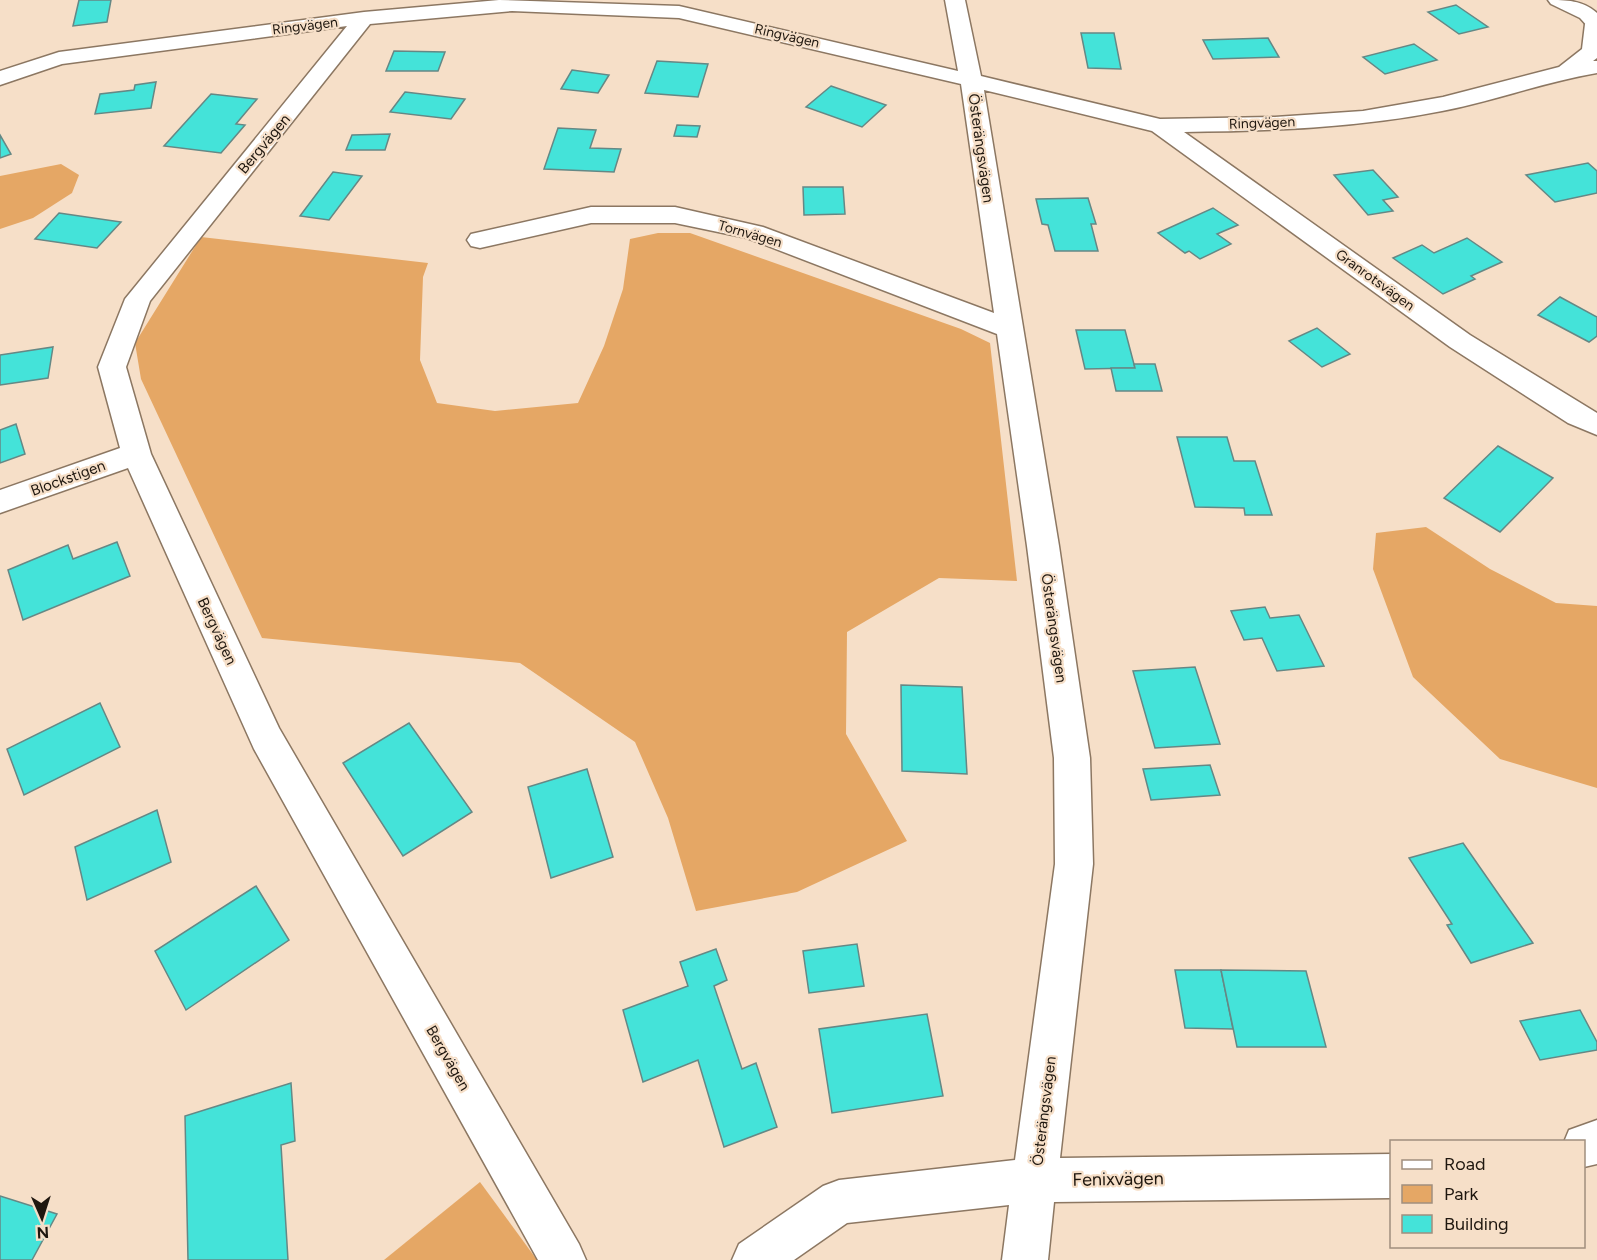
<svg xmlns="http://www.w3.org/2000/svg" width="1597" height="1260" viewBox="0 0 1597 1260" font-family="Figtree,sans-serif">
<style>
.green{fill:#e5a765}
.building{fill:#44e3d9;stroke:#658885;stroke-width:1.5}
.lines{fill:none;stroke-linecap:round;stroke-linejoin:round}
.minor-casing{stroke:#8c7762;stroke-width:3}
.major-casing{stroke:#8c7762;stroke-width:3}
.minor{fill:#fff;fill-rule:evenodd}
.major{fill:#fff;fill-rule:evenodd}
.labels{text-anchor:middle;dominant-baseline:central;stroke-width:4.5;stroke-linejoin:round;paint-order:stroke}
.far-street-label{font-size:14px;fill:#1f170f;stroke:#f6dfc8}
.street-label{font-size:15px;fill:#1f170f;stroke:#f6dfc8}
.near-street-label{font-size:18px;fill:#1f170f;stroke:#f6dfc8}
</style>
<rect width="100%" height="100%" fill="#f6dfc8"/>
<!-- green -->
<g class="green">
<path d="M61,164L79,175L72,193L33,218L0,229V176Z"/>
<path d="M658,233H690L961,329L990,343L1017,581L939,578L847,632L846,734L907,841L797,892L696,911L668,818L635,742L520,663L262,638L141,379L135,343L201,237L428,263L423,277L420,360L437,403L495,411L578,403L604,346L623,289L630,239Z"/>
<path d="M1426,527L1490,569L1556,603L1597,606V788L1500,759L1413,677L1373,569L1376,533Z"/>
<path d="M480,1182L537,1260H384Z"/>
</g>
<!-- building -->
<g class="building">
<path d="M79,0H111L107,22L73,26Z"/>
<path d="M1456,5L1488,27L1459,34L1428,12Z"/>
<path d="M1081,33H1114L1121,69L1088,68Z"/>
<path d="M1268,38L1279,57L1213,59L1203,40Z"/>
<path d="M1414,44L1437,60L1385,74L1363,57Z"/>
<path d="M394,51L445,52L438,71H386Z"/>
<path d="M657,61L708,64L698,97L645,93Z"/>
<path d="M572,70L609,75L598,93L561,89Z"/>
<path d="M156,82L151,108L95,114L100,94L134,90L135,85Z"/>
<path d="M831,86L886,105L862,127L806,107Z"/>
<path d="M405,92L465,99L451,119L390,112Z"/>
<path d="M211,94L257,99L236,124L245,125L221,153L164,146Z"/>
<path d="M677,125L700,126L697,137L674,136Z"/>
<path d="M558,128L596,130L590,148L621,149L614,172L544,169Z"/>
<path d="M390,134L385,150H346L352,135Z"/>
<path d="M0,135L11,154L0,158Z"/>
<path d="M1588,163L1597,171V193L1555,202L1526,175Z"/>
<path d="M1373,170L1398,197L1383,200L1393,211L1368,215L1334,175Z"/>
<path d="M333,172L362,176L329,220L300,216Z"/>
<path d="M803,187H843L845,214L804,215Z"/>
<path d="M1088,198L1096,224H1091L1098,251H1055L1048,225L1042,224L1036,199Z"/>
<path d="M1213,208L1238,225L1217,234L1231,244L1200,259L1189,251L1185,253L1158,233Z"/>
<path d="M59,213L121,222L97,248L35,239Z"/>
<path d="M1467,238L1502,262L1471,276L1475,279L1443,294L1393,258L1422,245L1434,253Z"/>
<path d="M1560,297L1597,317V336L1589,342L1538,315Z"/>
<path d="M1317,328L1350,354L1322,367L1289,341Z"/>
<path d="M1076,330H1125L1135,368L1085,369Z"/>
<path d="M53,347L48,378L0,385V355Z"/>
<path d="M1134,364H1155L1162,391H1116L1111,368H1135Z"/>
<path d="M16,424L25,454L0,463V430Z"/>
<path d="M1177,437H1227L1234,461H1255L1272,515H1245L1244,508L1195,507Z"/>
<path d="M1498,446L1553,478L1500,532L1444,498Z"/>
<path d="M117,542L130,576L23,620L8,570L68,545L73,559Z"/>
<path d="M1265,607L1270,618L1299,615L1324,666L1277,671L1262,638L1244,640L1231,611Z"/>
<path d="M1195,667L1220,744L1155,748L1133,671Z"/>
<path d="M901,685L962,687L967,774L902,771Z"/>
<path d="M100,703L120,747L24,795L7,749Z"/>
<path d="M409,723L472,812L403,856L343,763Z"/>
<path d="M1210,765L1220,795L1151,800L1143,769Z"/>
<path d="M587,769L613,857L551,878L528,787Z"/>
<path d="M157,810L171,862L87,900L75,847Z"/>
<path d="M1463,843L1504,902L1533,943L1471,963L1447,925L1452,924L1409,858Z"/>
<path d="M256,886L289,940L186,1010L155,951Z"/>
<path d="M857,944L864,986L809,993L803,951Z"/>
<path d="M716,949L727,980L714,986L742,1069L756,1063L777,1127L724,1147L698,1060L643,1082L623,1010L688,986L680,962Z"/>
<path d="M1175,970H1221L1233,1029L1185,1028Z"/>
<path d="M1221,970L1306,971L1326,1047H1237Z"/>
<path d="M1580,1010L1597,1042V1050L1540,1060L1520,1021Z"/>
<path d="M927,1014L943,1096L832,1113L819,1029Z"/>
<path d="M291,1083L295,1141L281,1145L288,1260H188L185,1116Z"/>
<path d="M0,1196L57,1214L32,1260H0Z"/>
</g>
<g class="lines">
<defs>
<g id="minor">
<path d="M499,0L679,6L958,71L945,0H965L981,76L1160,119L1275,117L1363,111L1443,97L1559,67L1582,49L1585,24L1588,20L1597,18V58L1593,61H1597V73C1544,82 1494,101 1442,111C1356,128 1271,131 1184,132L1470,335L1597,413V435L1568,423L1450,347L1152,131L984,90L1059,546L1090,758L1093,864L1060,1158L1392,1154V1198L1054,1202L1048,1260H1002L1009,1205L847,1223L794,1260H732L739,1244L823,1186L839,1180L1015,1160L1055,864L1054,758L1027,546L997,334L747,238L675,223H591L480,248L471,246L467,240L471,234L591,207H675L763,227L994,313L961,84L679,18L512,11L370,24L150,301L126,367L151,454L279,728L579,1244L586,1260H538L254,749L128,468L0,513V490L120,448L98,367L125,299L347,26L62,64L0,85V71L59,52L364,12Z"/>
<path d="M1597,1120V1164L1584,1167V1142H1564L1569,1130Z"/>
</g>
<path id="major" d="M1548,0C1566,0 1583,0 1597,13V31L1590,29L1580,18L1551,4Z"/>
</defs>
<!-- minor casing -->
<use href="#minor" class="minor-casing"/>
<!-- major casing -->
<use href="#major" class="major-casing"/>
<!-- minor -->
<use href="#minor" class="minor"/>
<!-- major -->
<use href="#major" class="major"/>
</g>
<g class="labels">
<!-- far-street labels -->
<g class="far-street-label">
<text transform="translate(305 26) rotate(-7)">Ringvägen</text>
<text transform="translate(787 36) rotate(13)">Ringvägen</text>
<text transform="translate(1262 123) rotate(-2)">Ringvägen</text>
<text transform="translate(750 234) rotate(16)">Tornvägen</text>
<text transform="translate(1375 280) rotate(36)">Granrotsvägen</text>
</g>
<!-- street labels -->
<g class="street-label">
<text transform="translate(264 144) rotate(-50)">Bergvägen</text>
<text transform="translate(981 148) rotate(82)">Österängsvägen</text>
<text transform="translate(68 478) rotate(-20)">Blockstigen</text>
<text transform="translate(1054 628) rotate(82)">Österängsvägen</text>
<text transform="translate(217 631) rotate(65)">Bergvägen</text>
<text transform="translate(448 1058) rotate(60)">Bergvägen</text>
<text transform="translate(1044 1111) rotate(-83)">Österängsvägen</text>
</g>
<!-- near-street labels -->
<g class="near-street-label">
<text transform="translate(1118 1179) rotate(-1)">Fenixvägen</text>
</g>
</g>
<!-- legend -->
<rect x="1390" y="1140" width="195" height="108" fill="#f6dfc8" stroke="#a08f7e" stroke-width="1.5"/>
<rect x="1402" y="1160" width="30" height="9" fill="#ffffff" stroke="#a08f7e" stroke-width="1.5"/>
<text x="1444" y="1170" font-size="18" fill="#1f170f">Road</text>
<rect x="1402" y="1185" width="30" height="18" fill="#e5a765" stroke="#a08f7e" stroke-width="1.5"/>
<text x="1444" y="1200" font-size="18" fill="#1f170f">Park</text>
<rect x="1402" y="1215" width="30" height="18" fill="#44e3d9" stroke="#a08f7e" stroke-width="1.5"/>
<text x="1444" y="1230" font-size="18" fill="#1f170f">Building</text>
<!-- north arrow -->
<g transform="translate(42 1218) rotate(177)" stroke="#f6dfc8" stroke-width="4.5" paint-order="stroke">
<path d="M0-4.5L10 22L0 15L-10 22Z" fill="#1f170f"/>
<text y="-9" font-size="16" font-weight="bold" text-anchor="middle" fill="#1f170f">N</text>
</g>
</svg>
